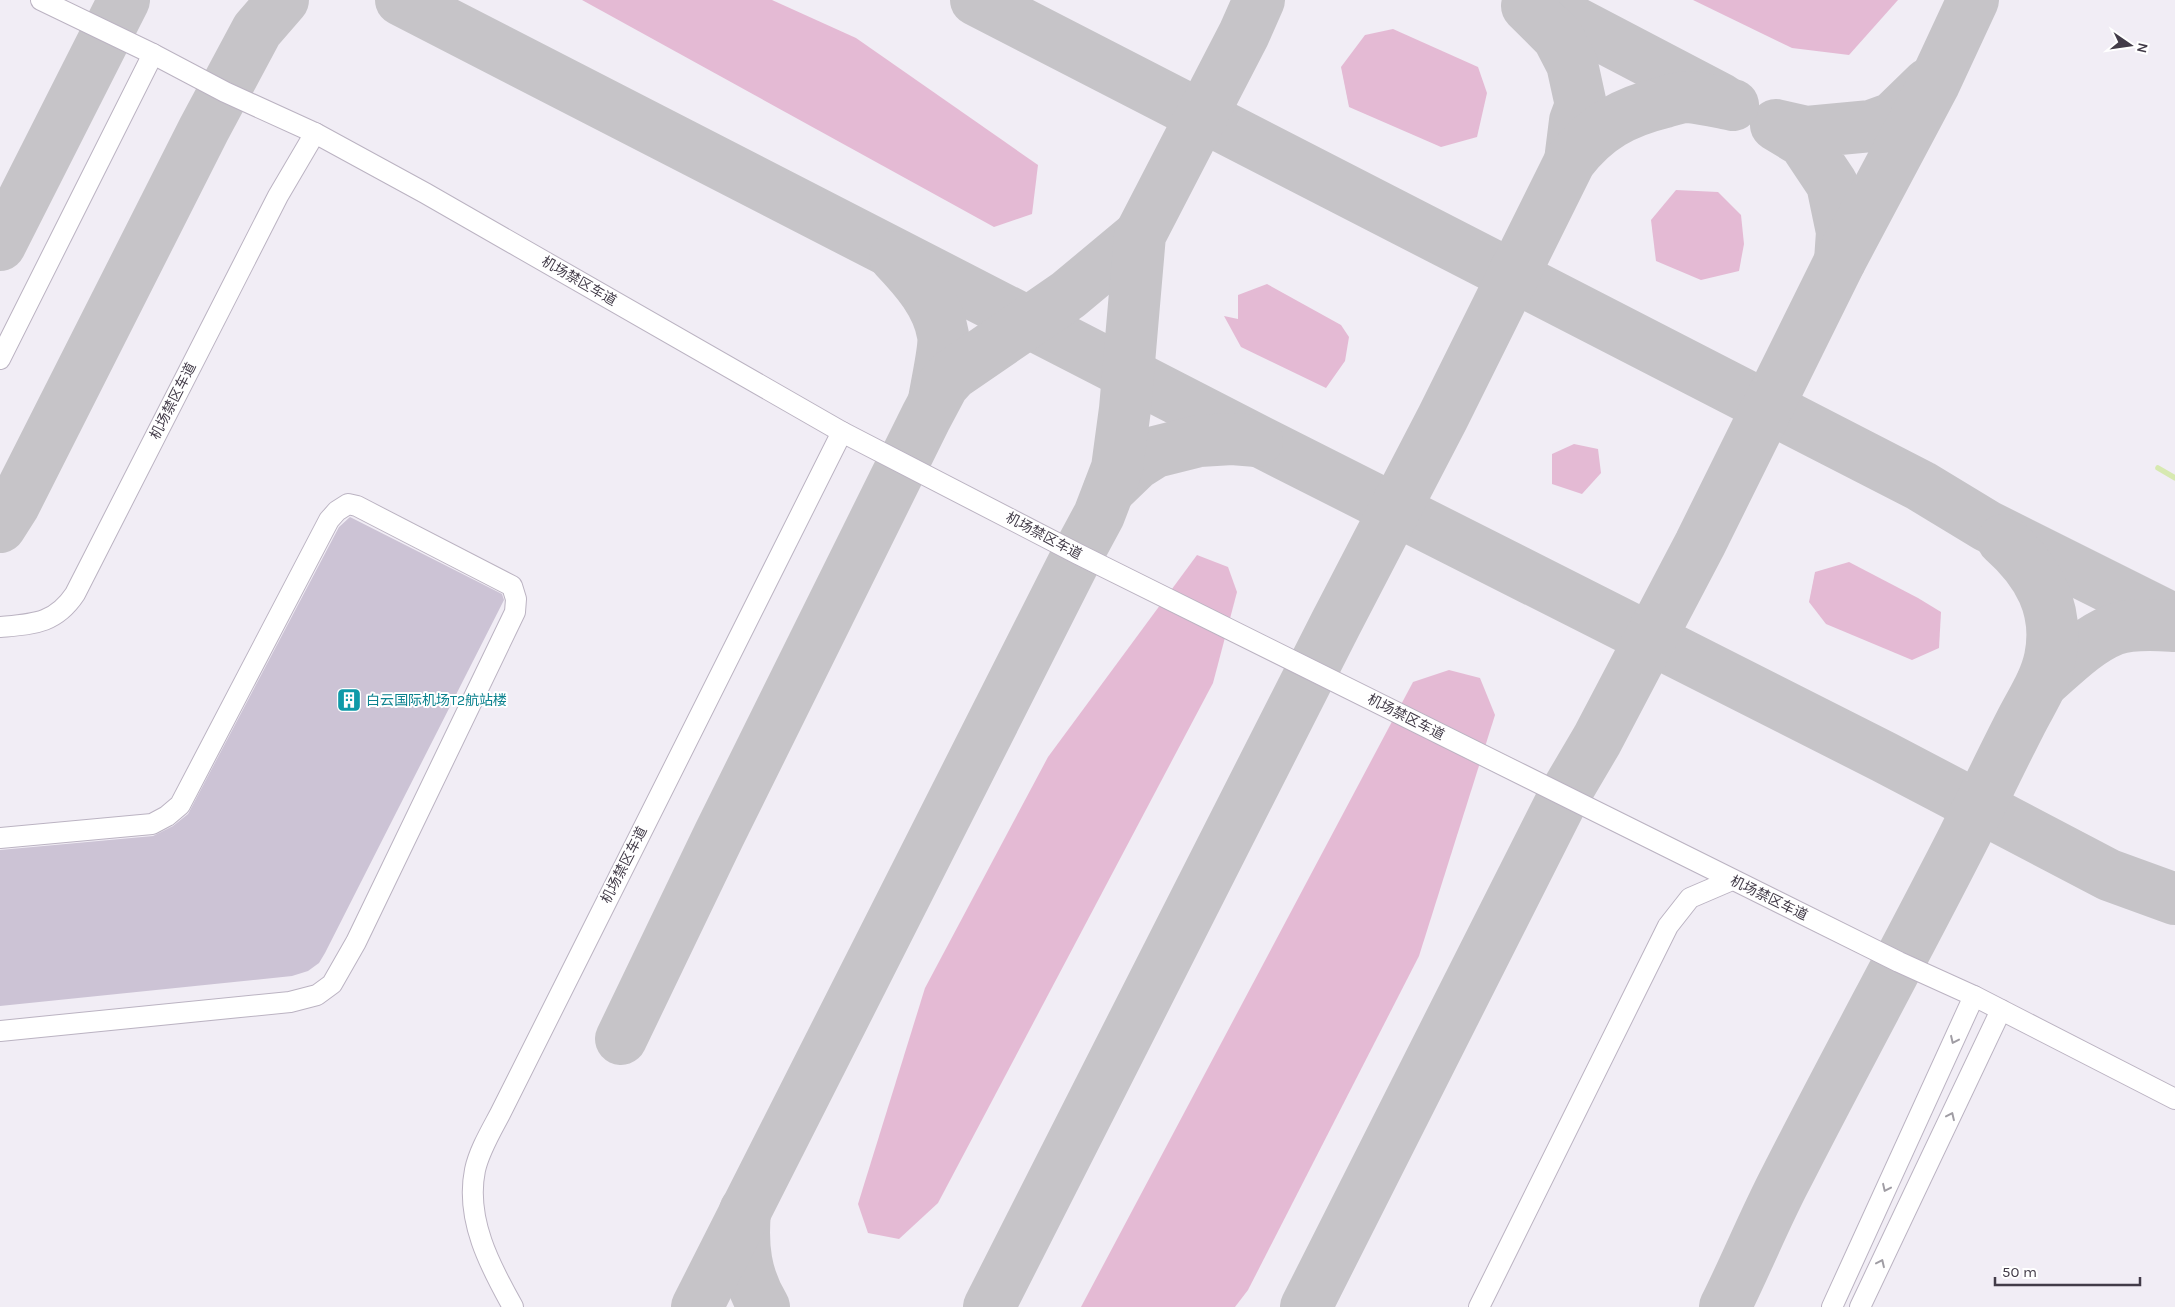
<svg xmlns="http://www.w3.org/2000/svg" width="2175" height="1307" viewBox="0 0 2175 1307" font-family="Karla,'Noto Sans SC',sans-serif">
<style>
.green{fill:#e4bad4}
.lines{fill:none;stroke-linecap:round;stroke-linejoin:round}
.stream{stroke:#d7e9b1;stroke-width:5.5}
.taxiway{stroke:#c6c4c8;stroke-width:52}
.building{fill:#ccc3d5}
.minor-casing{stroke:#bbb3c2;stroke-width:22}
.minor{stroke:#fff;stroke-width:20}
.oneway{stroke:#a09da4}
.labels{text-anchor:middle;dominant-baseline:central;stroke-width:4;stroke-linejoin:round;paint-order:stroke}
.street-label{font-size:14px;fill:#423b48;stroke:#fff}
.culture-label{font-size:14px;fill:#0d838f;stroke:#fff;text-anchor:start}
</style>
<rect width="100%" height="100%" fill="#f1edf5"/>
<!-- green -->
<g class="green">
<path d="M582,0H772L856,38L1038,165L1032,214L994,227Z"/>
<path d="M1693,0H1898L1849,55L1792,48Z"/>
<path d="M1393,29L1478,67L1487,93L1477,137L1441,147L1349,107L1341,67L1365,35Z"/>
<path d="M1676,190L1718,192L1741,215L1744,244L1739,271L1701,280L1656,261L1651,220Z"/>
<path d="M1267,284L1341,325L1349,337L1345,361L1326,388L1241,347L1224,316L1238,319V295Z"/>
<path d="M1574,444L1598,449L1601,473L1582,494L1552,484V454Z"/>
<path d="M1197,555L1228,567L1237,592L1213,683L938,1203L899,1239L868,1233L858,1204L925,988L1048,757Z"/>
<path d="M1849,562L1918,598L1941,612L1939,648L1912,660L1826,624L1809,602L1815,572Z"/>
<path d="M1449,670L1480,678L1495,715L1419,956L1248,1290L1235,1307H1081L1413,682Z"/>
</g>
<g class="lines">
<!-- stream -->
<path class="stream" d="M2158,468L2175,478"/>
<!-- taxiway -->
<g class="taxiway">
<path d="M401,0L1259,441L1884,757L2109,875L2175,899"/>
<path d="M976,0L1921,486L1987,526L2175,620"/>
<path d="M1532,0L1721,99"/>
<path d="M1527,6L1558,37L1572,64L1581,105L1575,121L1570,161"/>
<path d="M0,245L124,0"/>
<path d="M895,257C916,279 938,304 943,335C945,347 936,387 934,400"/>
<path d="M1840,261L1842,232L1832,184L1804,142L1776,125L1807,132L1871,126L1893,118L1928,84"/>
<path d="M1109,490L1136,464L1155,452L1199,441L1232,439L1257,441"/>
<path d="M0,527L14,505L204,129L257,30L283,0"/>
<path d="M2042,683C2064,664 2086,641 2113,630C2131,623 2156,625 2175,626"/>
<path d="M621,1039L719,835L926,417L943,385L953,374L1068,295L1140,235"/>
<path d="M745,1211C742,1246 745,1276 764,1307"/>
<path d="M697,1307L1078,554L1099,515L1117,468L1125,409L1140,235L1244,34L1259,0"/>
<path d="M989,1307L1336,623L1443,417L1570,161C1596,127 1624,112 1665,102C1672,100 1680,97 1687,97C1702,98 1718,102 1733,105"/>
<path d="M1306,1307L1564,796L1597,740L1700,544L1840,261L1934,84L1973,0"/>
<path d="M1725,1307C1746,1265 1764,1220 1786,1178C1844,1064 1906,951 1964,837C1983,799 2001,761 2020,724C2031,702 2045,682 2050,658C2060,609 2038,571 2003,540"/>
</g>
</g>
<!-- building -->
<path class="building" d="M350,517L502,594L504,600L325,953L319,963L308,971L292,976L0,1006V850L153,836L173,826L188,814L339,527Z"/>
<g class="lines">
<defs>
<g id="minor">
<path d="M41,0L153,54L225,92L315,133L425,193L842,432"/>
<path d="M0,359L153,54"/>
<path d="M0,627C33,624 55,624 75,594L278,196L315,133"/>
<path d="M0,838L152,824L167,816L180,805L329,520L337,511L348,504L357,506L512,586L516,599L515,612L356,942L332,984L317,995L290,1002L0,1031"/>
<path d="M513,1307C490,1266 465,1219 475,1170C479,1151 491,1131 500,1114L842,432L1078,554L1899,962L1974,996L2175,1099"/>
<path d="M1479,1307L1668,926L1690,898L1732,880"/>
<path d="M1832,1307L1974,996"/>
<path d="M1860,1307L2001,1010"/>
</g>
</defs>
<!-- minor casing -->
<use href="#minor" class="minor-casing"/>
<!-- minor -->
<use href="#minor" class="minor"/>
</g>
<!-- one-way arrows -->
<defs><path id="oneway-chevron" d="M-2-3.5L2.5 0L-2 3.5" fill="none" stroke-width="1.6" stroke-linecap="round" stroke-linejoin="round" transform="scale(1.25)"/></defs>
<g class="oneway">
<use href="#oneway-chevron" transform="translate(1954 1040) rotate(115)"/>
<use href="#oneway-chevron" transform="translate(1951 1116) rotate(-65)"/>
<use href="#oneway-chevron" transform="translate(1886 1188) rotate(115)"/>
<use href="#oneway-chevron" transform="translate(1881 1263) rotate(-65)"/>
</g>
<!-- icons -->
<defs>
<symbol id="building-square" viewBox="-11 -11 22 22"><rect x="-9" y="-9" width="18" height="18" rx="4" fill="#0f9aa8" stroke="#fff"/><path d="M-4-6H4V6H1V3H-1V6H-4ZM-2.5-4.3h1.7v1.8h-1.7ZM.8-4.3h1.7v1.8H.8ZM-2.5-1h1.7V.8h-1.7ZM.8-1h1.7V.8H.8Z" fill="#fff"/></symbol>
</defs>
<g fill-rule="evenodd">
<use href="#building-square" x="335" y="686" width="28" height="28"/>
</g>
<g class="labels">
<!-- street labels -->
<g class="street-label">
<text transform="translate(579 281) rotate(30)">机场禁区车道</text>
<text transform="translate(173 401) rotate(-63)">机场禁区车道</text>
<text transform="translate(1044 536) rotate(28)">机场禁区车道</text>
<text transform="translate(1406 717) rotate(27)">机场禁区车道</text>
<text transform="translate(624 865) rotate(-63)">机场禁区车道</text>
<text transform="translate(1769 898) rotate(26)">机场禁区车道</text>
</g>
<!-- culture labels -->
<g class="culture-label">
<text x="366" y="700">白云国际机场T2航站楼</text>
</g>
</g>
<!-- north arrow -->
<g transform="translate(2130 45) rotate(103)" stroke="#ffffff" stroke-width="4" paint-order="stroke">
<path d="M0-4L9 19L0 12L-9 19Z" fill="#423b48"/>
<text y="-8" font-size="14" font-weight="bold" text-anchor="middle" fill="#423b48">N</text>
</g>
<!-- scale -->
<path d="M1995 1277v8h145v-8" fill="none" stroke="#423b48" stroke-width="2.5"/>
<text x="2002" y="1277" font-size="15" fill="#423b48" stroke="#ffffff" stroke-width="4" paint-order="stroke">50 m</text>
</svg>
